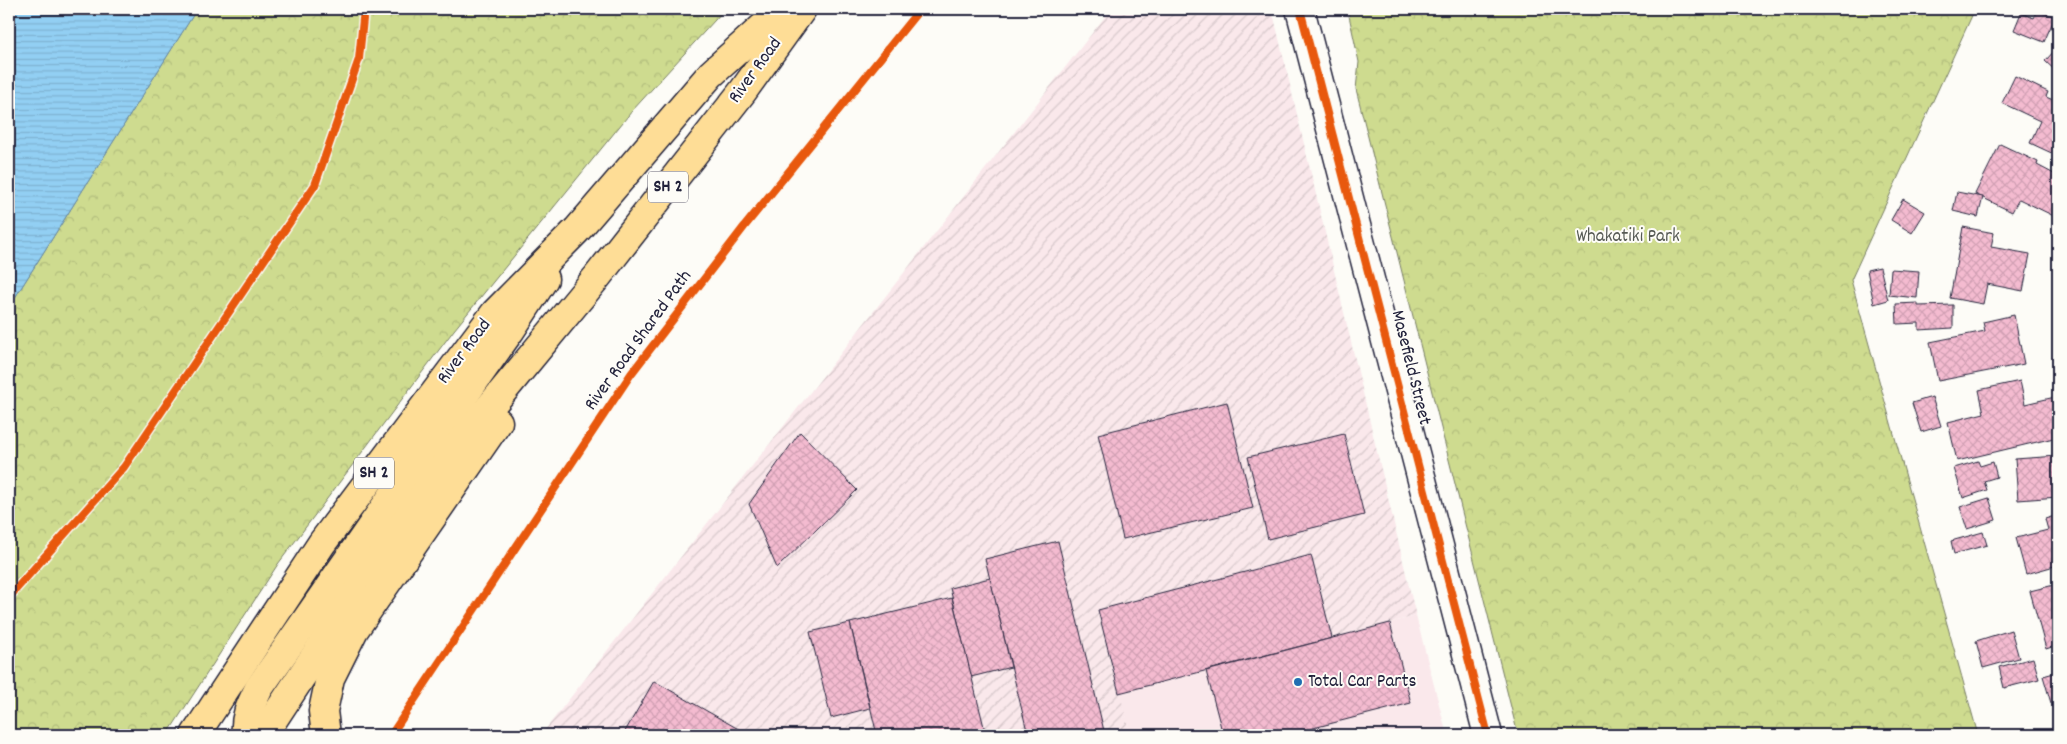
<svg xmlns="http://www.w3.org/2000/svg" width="2067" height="744" viewBox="0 0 2067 744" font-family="Dekko,sans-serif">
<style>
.built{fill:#fae8eb}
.industrial{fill:url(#industrial-furrows)}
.park{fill:url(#park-crowns);stroke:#787e65}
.water{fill:url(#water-rules);stroke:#658aa9}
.building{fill:url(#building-cross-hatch);stroke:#22223b}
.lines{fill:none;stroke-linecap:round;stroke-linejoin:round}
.minor-casing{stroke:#22223b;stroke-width:31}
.highway-casing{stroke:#22223b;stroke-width:31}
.minor{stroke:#fdfcf7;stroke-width:28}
.highway{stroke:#fedd96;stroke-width:28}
.cycleway-casing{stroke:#fdfcf7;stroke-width:11}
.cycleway{stroke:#e8590c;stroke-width:8}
.poi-dot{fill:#1f6fb2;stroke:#fdfcf7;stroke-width:2}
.labels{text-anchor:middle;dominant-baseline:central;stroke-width:4;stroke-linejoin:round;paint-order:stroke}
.shield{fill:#fdfcf7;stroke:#646373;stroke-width:1}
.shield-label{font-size:18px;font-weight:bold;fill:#22223b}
.street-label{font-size:19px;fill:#22223b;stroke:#fdfcf7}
.park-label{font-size:19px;fill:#565a54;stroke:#fdfcf7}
.poi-label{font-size:19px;fill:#22223b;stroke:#fdfcf7;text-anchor:start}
</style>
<defs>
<pattern id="industrial-furrows" width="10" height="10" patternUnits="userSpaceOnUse" patternTransform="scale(1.25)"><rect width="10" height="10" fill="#fae8eb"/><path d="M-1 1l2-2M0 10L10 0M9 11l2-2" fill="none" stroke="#d6c7ca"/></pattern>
<pattern id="park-crowns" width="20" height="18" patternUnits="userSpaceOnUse" patternTransform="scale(1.25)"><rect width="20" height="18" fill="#cedb8f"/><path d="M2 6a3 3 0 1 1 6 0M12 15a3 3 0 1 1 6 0" fill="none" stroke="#b1bc7c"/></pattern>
<pattern id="water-rules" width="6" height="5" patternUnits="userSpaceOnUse" patternTransform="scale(1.25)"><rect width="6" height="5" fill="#92cff3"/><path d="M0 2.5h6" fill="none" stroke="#7eb1d1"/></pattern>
<pattern id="building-cross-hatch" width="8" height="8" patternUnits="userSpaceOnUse" patternTransform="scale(1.25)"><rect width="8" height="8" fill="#f4bbd0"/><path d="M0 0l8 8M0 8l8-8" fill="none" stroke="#d1a0b4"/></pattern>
</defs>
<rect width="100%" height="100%" fill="#fdfcf7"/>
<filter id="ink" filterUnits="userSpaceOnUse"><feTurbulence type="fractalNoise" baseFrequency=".02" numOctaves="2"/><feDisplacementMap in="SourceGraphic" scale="10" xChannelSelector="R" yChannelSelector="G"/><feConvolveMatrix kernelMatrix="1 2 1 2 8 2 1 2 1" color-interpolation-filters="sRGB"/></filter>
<g filter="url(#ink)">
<!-- built -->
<path class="built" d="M1416,616L1447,735H1130L1119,693Z"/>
<!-- industrial -->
<path class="industrial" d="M1111,9H1272L1416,616L1120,693L1130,735H541Z"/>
<!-- park -->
<g class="park">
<path d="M197,9H725L632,111L454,330L278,564L167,735H9V307Z"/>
<path d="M1356,9H1975L1851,280L1978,735H1518L1356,89L1359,62L1348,11Z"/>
</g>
<!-- water -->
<path class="water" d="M9,9H197L9,307Z"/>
<!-- building -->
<g class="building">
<path d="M2038,10L2055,17L2044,42L2014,30L2021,13L2034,18Z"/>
<path d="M2058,47V73L2045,61Z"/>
<path d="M2015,76L2048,92L2046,97L2058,102V156L2030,143L2040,121L2002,103Z"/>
<path d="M2000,144L2038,162L2037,165L2058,176V213L2056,217L2019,199L2012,212L1975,194Z"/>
<path d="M1957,192L1983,197L1978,217L1953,211Z"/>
<path d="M1903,199L1925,212L1912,233L1891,220Z"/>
<path d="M1963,227L1994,233L1991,247L2030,254L2023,291L1987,284L1983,304L1950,298Z"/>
<path d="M1880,267L1888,300L1874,304L1867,270Z"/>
<path d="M1891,269L1919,271L1917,298L1889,295Z"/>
<path d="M1918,303V306L1953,305V328L1919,330V323L1897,324L1896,304Z"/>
<path d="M2014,315L2024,364L1938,381L1930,342L1985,331L1983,322Z"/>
<path d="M2020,381L2025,404L2055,397L2058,409V437L1957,461L1948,422L1984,413L1979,390Z"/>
<path d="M1932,397L1941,426L1921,432L1912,403Z"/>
<path d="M1227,402L1253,508L1123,539L1098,434Z"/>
<path d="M800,432L857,490L777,568L749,504Z"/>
<path d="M1344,434L1364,515L1268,539L1248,457Z"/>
<path d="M2058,456V497L2018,500L2015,459Z"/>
<path d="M1978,461L1980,466L1993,462L1997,477L1984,481L1987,490L1963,498L1954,468Z"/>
<path d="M1989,498L1996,520L1967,529L1960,507Z"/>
<path d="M2058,515V565L2026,574L2016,538L2048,530L2045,519Z"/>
<path d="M1983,532L1987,545L1954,554L1951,541Z"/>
<path d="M1058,541L1105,735H1028L985,559Z"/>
<path d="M1311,555L1332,638L1119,693L1098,610Z"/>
<path d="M990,578L1011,667L971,677L950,588Z"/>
<path d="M2058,584V645L2046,649L2030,591Z"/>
<path d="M952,598L986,735H877L850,623Z"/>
<path d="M850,623L870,708L831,718L810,632Z"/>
<path d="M1390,623L1411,703L1286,735H1223L1206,671Z"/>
<path d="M2011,630L2019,658L1983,668L1976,641Z"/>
<path d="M2033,658L2039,679L2004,688L1999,667Z"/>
<path d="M2058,672V701L2051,703L2043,676Z"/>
<path d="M654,681L749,735H623Z"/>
</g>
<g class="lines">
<defs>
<path id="minor" d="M1300,9L1488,735"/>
<g id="highway">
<path d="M195,735L322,543L495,313L577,230L711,74L783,9"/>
<path d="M246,735C244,717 251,704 259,688L396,491L510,331L544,279"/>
<path d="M263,735L378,560L461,442L597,277L743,91L802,9"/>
<path d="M326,735L323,711L330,678L354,630L498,422"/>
</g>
</defs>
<!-- minor casing -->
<use href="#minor" class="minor-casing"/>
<!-- highway casing -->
<use href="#highway" class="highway-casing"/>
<!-- minor -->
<use href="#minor" class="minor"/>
<!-- highway -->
<use href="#highway" class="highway"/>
<defs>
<g id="cycleway">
<path d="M1300,9L1488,735"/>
<path d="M9,597L124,467L315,185L359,59L364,9"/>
<path d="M391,735L631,374L744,227L920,9"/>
</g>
</defs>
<!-- cycleway casing -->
<use href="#cycleway" class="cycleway-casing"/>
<!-- cycleway -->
<use href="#cycleway" class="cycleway"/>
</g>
</g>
<!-- markers -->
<circle class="poi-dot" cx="1298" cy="682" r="5"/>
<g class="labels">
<!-- shield labels -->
<g class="shield">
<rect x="648" y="171.5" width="40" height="31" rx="4"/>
<rect x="354" y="457.5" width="40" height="31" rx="4"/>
</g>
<g class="shield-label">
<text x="668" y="187">SH 2</text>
<text x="374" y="473">SH 2</text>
</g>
<!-- street labels -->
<g class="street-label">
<text transform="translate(756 71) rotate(-54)">River Road</text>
<text transform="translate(639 341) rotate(-54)">River Road Shared Path</text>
<text transform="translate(465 352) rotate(-53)">River Road</text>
<text transform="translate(1410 368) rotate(76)">Masefield Street</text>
</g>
<!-- park labels -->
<g class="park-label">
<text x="1628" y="237">Whakatiki Park</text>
</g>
<!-- poi labels -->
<g class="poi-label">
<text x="1308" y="682">Total Car Parts</text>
</g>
</g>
<!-- margin -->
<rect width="2067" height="744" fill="none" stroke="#fdfcf7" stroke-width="30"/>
<rect x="15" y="15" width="2037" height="714" fill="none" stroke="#22223b" stroke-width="2" filter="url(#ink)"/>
</svg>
